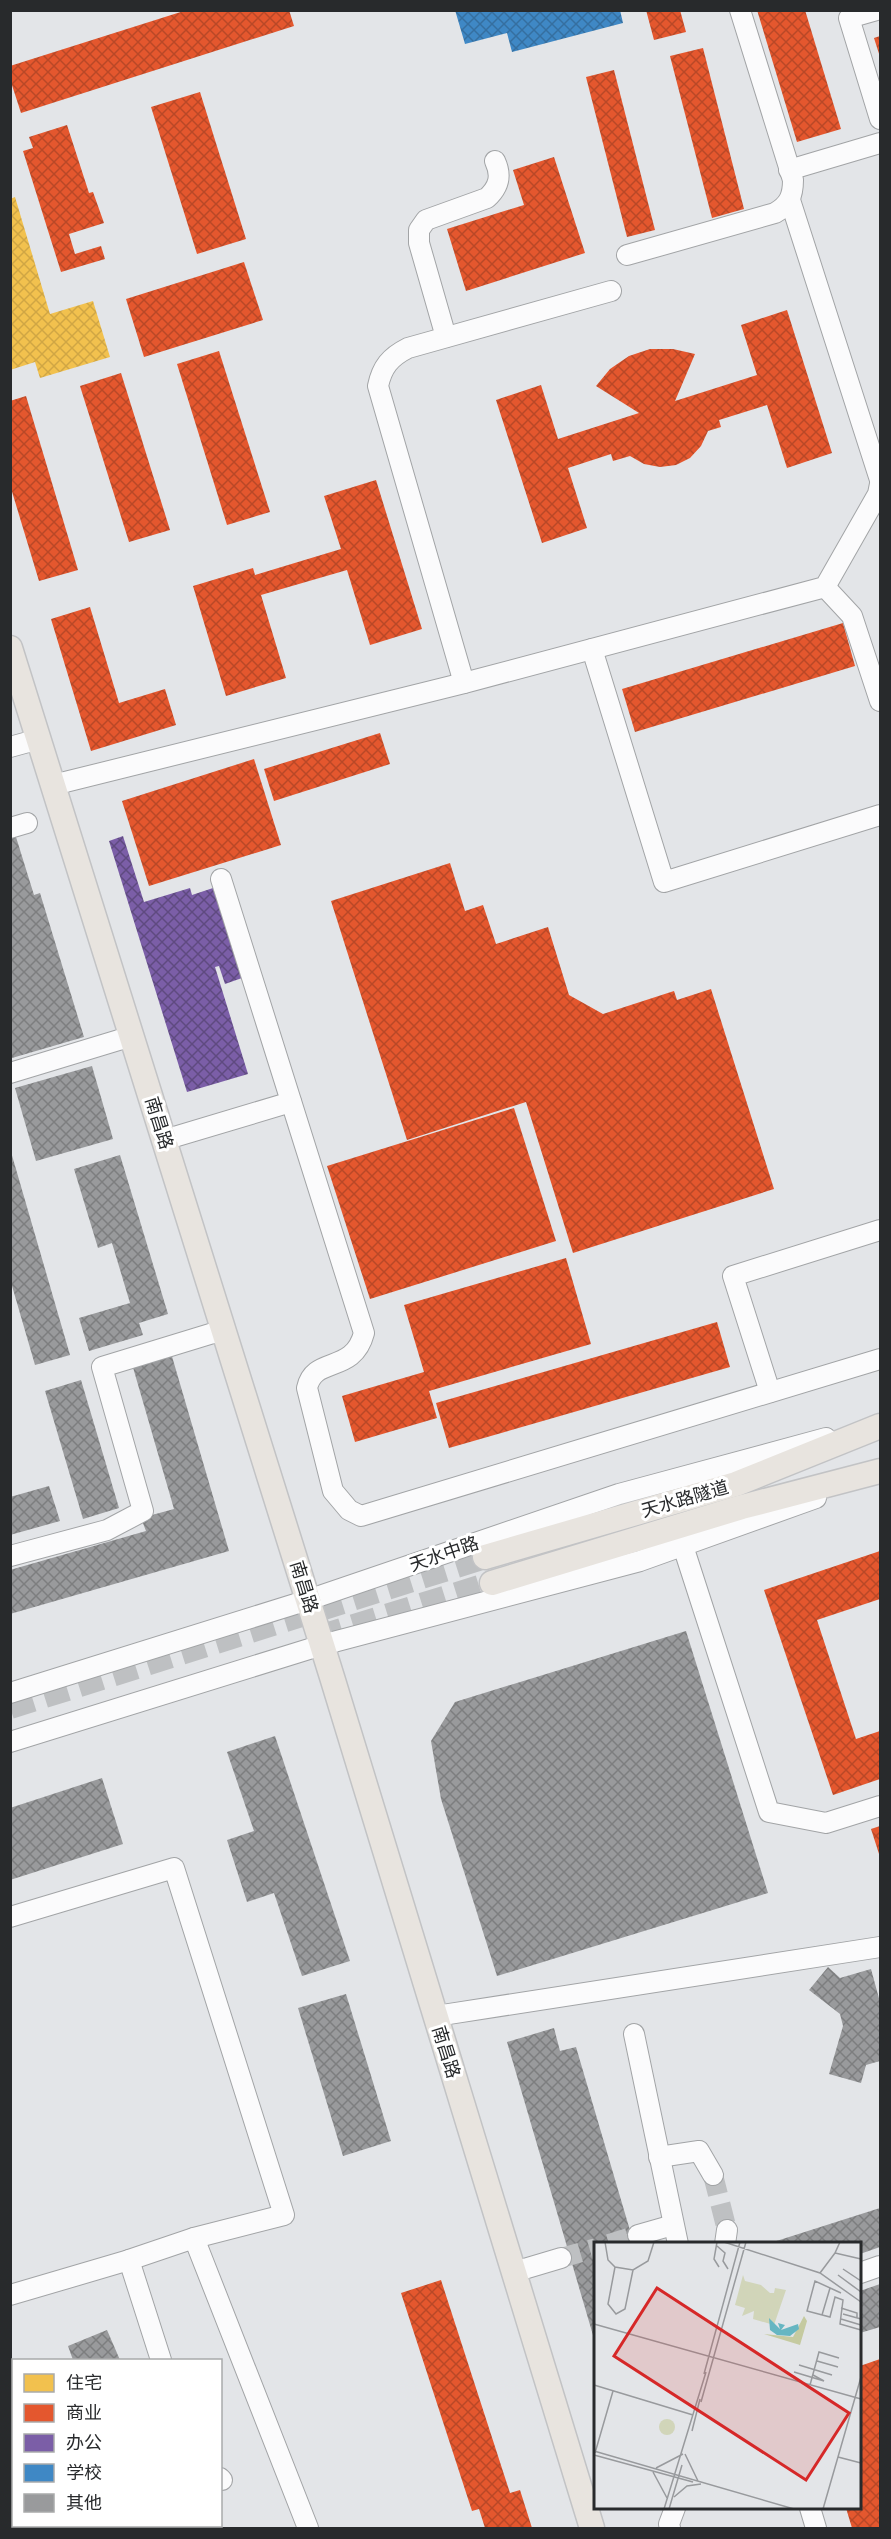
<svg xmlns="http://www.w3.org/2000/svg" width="891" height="2539" viewBox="0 0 891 2539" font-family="Arial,'Noto Sans SC',sans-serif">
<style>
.homes{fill:url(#homes-cross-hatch)}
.shops{fill:url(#shops-cross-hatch)}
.offices{fill:url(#offices-cross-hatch)}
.schools{fill:url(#schools-cross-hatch)}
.building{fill:url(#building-cross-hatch)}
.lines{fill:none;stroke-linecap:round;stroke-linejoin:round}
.minor-tunnel{stroke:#bec0c2;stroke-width:20;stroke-dasharray:20 10;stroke-linecap:butt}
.major-tunnel{stroke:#bec0c2;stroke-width:24;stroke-dasharray:24 12;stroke-linecap:butt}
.minor-casing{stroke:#a2a4a6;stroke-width:22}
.major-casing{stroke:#c2c3c5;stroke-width:27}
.minor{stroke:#fbfbfc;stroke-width:20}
.major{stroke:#e8e4df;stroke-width:24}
.labels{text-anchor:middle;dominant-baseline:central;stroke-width:6;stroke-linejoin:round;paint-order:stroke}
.street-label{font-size:18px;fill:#282a2c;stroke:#fff}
.inset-road{fill:none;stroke:#989a9d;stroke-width:1.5}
.view{fill:#d62828;fill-opacity:0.15;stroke:#d62828;stroke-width:3}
.inset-edge{fill:none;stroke:#282a2c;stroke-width:3}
</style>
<defs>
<pattern id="homes-cross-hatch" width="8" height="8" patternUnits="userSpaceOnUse" patternTransform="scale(1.5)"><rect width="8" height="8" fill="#f2c14e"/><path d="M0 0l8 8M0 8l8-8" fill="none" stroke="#d0a644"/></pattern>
<pattern id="shops-cross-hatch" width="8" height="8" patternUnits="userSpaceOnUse" patternTransform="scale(1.5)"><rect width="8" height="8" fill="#e4572e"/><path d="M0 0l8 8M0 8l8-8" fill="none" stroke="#b94827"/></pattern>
<pattern id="offices-cross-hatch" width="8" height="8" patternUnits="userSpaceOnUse" patternTransform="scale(1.5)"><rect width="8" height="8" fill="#7b5ea7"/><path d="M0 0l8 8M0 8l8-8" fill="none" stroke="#5f4a80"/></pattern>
<pattern id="schools-cross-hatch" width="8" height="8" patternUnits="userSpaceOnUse" patternTransform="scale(1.5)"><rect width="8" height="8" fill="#3f88c5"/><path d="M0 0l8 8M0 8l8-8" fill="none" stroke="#356fa0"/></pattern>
<pattern id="building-cross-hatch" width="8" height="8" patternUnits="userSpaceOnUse" patternTransform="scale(1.5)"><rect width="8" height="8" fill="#999a9c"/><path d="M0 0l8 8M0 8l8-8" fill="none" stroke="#7d7e7f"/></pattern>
</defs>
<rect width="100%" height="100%" fill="#e3e5e8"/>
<!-- homes -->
<path class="homes" d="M15,197L50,314L93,301L110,357L40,378L35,362L10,370V199Z"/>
<!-- shops -->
<g class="shops">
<path d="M187,10H289L294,26L21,113L10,79V66Z"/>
<path d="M646,10H680L686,32L654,40Z"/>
<path d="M757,10H805L841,129L797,142Z"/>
<path d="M880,36V57L874,38Z"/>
<path d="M703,48L744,209L712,218L670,56Z"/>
<path d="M614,70L655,230L627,237L586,77Z"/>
<path d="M200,92L246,239L197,254L151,107Z"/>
<path d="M67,125L89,193L93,192L104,223L69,234L75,254L101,246L105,259L61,272L23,151L33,148L29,137Z"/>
<path d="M554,157L585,253L466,291L447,229L524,205L513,170Z"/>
<path d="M244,262L263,320L144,357L126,299Z"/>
<path d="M787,310L832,453L787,468L767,405L719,420L721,427L708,431L701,446L690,458L676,465L660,467L644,464L630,456L613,461L611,454L568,468L587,528L542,543L496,400L541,385L558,439L639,413L596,386L610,369L629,356L650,349H673L695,354L675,401L757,375L741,325Z"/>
<path d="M219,351L270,512L227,525L177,364Z"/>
<path d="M121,373L170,530L129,542L80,386Z"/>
<path d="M26,396L78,570L39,581L10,485V401Z"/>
<path d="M376,480L422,629L370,645L347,570L261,595L286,678L226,696L193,586L253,568L255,575L341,549L324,496Z"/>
<path d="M90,607L119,703L165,689L176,725L91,751L51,619Z"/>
<path d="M843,623L855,666L635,732L622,689Z"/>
<path d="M380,733L390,764L274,801L264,769Z"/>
<path d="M254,759L281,845L149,886L122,801Z"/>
<path d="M450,863L465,911L483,905L496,944L548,927L569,995L603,1014L674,991L677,1000L711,989L774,1189L573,1253L526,1102L407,1140L331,901Z"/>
<path d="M514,1108L556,1241L370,1299L327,1166Z"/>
<path d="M566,1258L591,1344L429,1391L437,1418L355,1442L342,1396L424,1372L404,1305Z"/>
<path d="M717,1322L730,1367L449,1448L436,1403Z"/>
<path d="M880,1551V1599L817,1620L856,1739L880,1731V1779L833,1795L764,1590Z"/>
<path d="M880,1826V1857L871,1829Z"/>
<path d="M441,2280L510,2493L520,2490L532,2528H485L479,2509L472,2511L401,2293Z"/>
<path d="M880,2359V2528H852L846,2508H860V2366Z"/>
</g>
<!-- offices -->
<path class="offices" d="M123,836L144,902L190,888L192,895L213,888L242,978L225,984L219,966L215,967L248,1074L187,1092L109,841Z"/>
<!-- schools -->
<path class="schools" d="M455,10H620L623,23L512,52L507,33L465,44Z"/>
<!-- building -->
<g class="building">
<path d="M16,837L34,895L40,893L84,1037L12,1058L10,838Z"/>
<path d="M92,1066L113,1139L36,1161L15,1088Z"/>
<path d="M11,1152L70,1355L35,1365L10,1279Z"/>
<path d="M120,1155L168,1314L139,1323L143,1335L89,1351L79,1318L130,1303L112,1243L98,1248L74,1169Z"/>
<path d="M171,1353L229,1551L10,1614V1570L146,1531L141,1518L174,1509L132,1364Z"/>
<path d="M81,1380L119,1508L83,1519L45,1391Z"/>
<path d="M49,1486L60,1521L10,1535V1497Z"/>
<path d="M686,1631L768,1893L497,1976L441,1799L431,1741L455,1702Z"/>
<path d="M275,1736L350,1961L302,1976L274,1893L247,1902L227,1840L254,1831L227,1752Z"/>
<path d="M102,1778L123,1844L10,1880V1808Z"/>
<path d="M828,1967L840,1978L871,1969L880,2002V2061L866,2065L861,2083L829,2074L843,2026L840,2014L809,1990Z"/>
<path d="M346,1994L391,2141L343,2156L298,2008Z"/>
<path d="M554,2028L560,2051L576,2047L634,2244H596L595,2342L507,2042Z"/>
<path d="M880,2208V2247L860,2254V2244H767Z"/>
<path d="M880,2284V2327L860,2333V2291Z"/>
<path d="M107,2330L120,2360H73L68,2346Z"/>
</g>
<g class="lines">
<!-- minor-tunnel -->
<g class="minor-tunnel">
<path d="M713,2175L727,2230"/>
<path d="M609,2244L638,2235"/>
<path d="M561,2258L596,2248"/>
</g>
<!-- major-tunnel -->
<g class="major-tunnel">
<path d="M319,1637L492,1583"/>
<path d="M10,1707L485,1557"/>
</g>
<defs>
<g id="minor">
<path d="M877,10L849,18L880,119"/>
<path d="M789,170L880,143"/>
<path d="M790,200L880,480"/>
<path d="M627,255L775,213C789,205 793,196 793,180L740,10"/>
<path d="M446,337L419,243V230L426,220L487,198C499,187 502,176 495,161"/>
<path d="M825,587L852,616L880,701"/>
<path d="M592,649L664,882L880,815"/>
<path d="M464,683L378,386C382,367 390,357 408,348L611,291"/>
<path d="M10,747L39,739"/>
<path d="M53,785L464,683L825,587L878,494L880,484"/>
<path d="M10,828L27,823"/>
<path d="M221,879L364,1333C353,1375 314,1355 307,1388L333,1491L349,1510L361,1516L880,1359"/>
<path d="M10,1073L132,1036"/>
<path d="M164,1140L291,1102"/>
<path d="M770,1392L733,1276L880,1230"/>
<path d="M683,1546L769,1812L826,1823L880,1806"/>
<path d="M10,1556L107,1530L143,1511L102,1367L223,1330"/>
<path d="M10,1693L308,1600L619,1494L826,1438"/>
<path d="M10,1742L322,1645L640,1561L816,1498"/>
<path d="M10,1917L174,1868L284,2215L194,2238"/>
<path d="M436,2016L880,1947"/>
<path d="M634,2034L678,2244"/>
<path d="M659,2157L699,2151L713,2175"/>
<path d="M638,2235L673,2225"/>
<path d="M725,2244L727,2230"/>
<path d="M129,2260L161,2360"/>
<path d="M514,2272L561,2258"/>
<path d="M860,2273L880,2266"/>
<path d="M10,2295L129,2260L194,2238L308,2528"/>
<path d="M220,2478L222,2480"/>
<path d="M810,2508L816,2528"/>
<path d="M670,2528L669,2524L675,2508"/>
</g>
<g id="major">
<path d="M10,648L332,1677L592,2528"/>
<path d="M485,1557L736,1484L880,1426"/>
<path d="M492,1583L742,1507L880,1471"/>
</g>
</defs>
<!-- minor casing -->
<use href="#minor" class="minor-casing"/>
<!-- major casing -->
<use href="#major" class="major-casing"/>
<!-- minor -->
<use href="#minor" class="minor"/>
<!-- major -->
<use href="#major" class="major"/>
</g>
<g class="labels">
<!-- street labels -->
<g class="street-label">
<text transform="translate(159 1123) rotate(73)">南昌路</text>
<text transform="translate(685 1499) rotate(-16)">天水路隧道</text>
<text transform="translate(444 1554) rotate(-19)">天水中路</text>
<text transform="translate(304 1587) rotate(73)">南昌路</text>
<text transform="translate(446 2052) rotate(73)">南昌路</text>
</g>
</g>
<!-- overview -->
<g transform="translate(594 2242)">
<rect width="267" height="267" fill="#e3e5e8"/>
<path d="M149,33L151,39L167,43L176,51H180L181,46L192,48L180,83L159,77L160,69L148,74L151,66L141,63Z" fill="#d1d5b9"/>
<path d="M210,74L213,79L206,103L170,92L199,95Z" fill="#c5caa0"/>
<path d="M65 185a8 8 0 1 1 16 0a8 8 0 1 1-16 0Z" fill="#d1d5b9"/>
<path d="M175,76L186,87L184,81L191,83L187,88L204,82L205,87L196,94L183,93L176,88Z" fill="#66b6c2"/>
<path class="inset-road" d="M11,0L14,18L21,25L39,28L54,19L60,0M123,0L120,17L125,25M130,0L226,31L267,60M246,0L241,11L267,17M123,4L131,11L129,19L134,27M21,25L14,62L22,72L31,67L39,28M249,27L267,39M226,31L241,11M244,33L267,50M247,51L221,39L213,69L236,75L241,55L249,58L246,82L267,88M247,66L263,71V76M249,72L267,77M228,73L236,46M247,77L267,83M0,82L267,157M223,119L244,125M205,123L238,133M200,130L230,139L219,133M110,132L146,0M0,143L99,173M216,143L225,110L245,116M107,160L152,0M98,189L106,157M0,209L200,267M1,211L19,149M91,212L104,239M0,213L99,240M244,215L267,221M62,226L89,212M59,230L73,256M80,255L93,244L107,242M70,267L112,130M75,267L88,223M229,267L267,135"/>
<path class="view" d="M63,46L255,171L212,238L20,114Z"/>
<rect width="267" height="267" class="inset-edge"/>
</g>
<!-- border -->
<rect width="891" height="2539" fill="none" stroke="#282a2c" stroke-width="24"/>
<!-- legend -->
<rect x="12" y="2359" width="210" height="168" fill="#ffffff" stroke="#a9aaab" stroke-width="1.5"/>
<rect x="24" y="2374" width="30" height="18" fill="#f2c14e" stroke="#a9aaab" stroke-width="1.5"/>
<text x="66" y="2389" font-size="18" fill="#282a2c">住宅</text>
<rect x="24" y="2404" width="30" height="18" fill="#e4572e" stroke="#a9aaab" stroke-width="1.5"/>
<text x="66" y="2419" font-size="18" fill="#282a2c">商业</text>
<rect x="24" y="2434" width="30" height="18" fill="#7b5ea7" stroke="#a9aaab" stroke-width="1.5"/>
<text x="66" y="2449" font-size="18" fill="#282a2c">办公</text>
<rect x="24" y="2464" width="30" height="18" fill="#3f88c5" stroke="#a9aaab" stroke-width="1.5"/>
<text x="66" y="2479" font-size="18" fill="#282a2c">学校</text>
<rect x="24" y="2494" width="30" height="18" fill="#999a9c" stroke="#a9aaab" stroke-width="1.5"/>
<text x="66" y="2509" font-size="18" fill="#282a2c">其他</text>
</svg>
